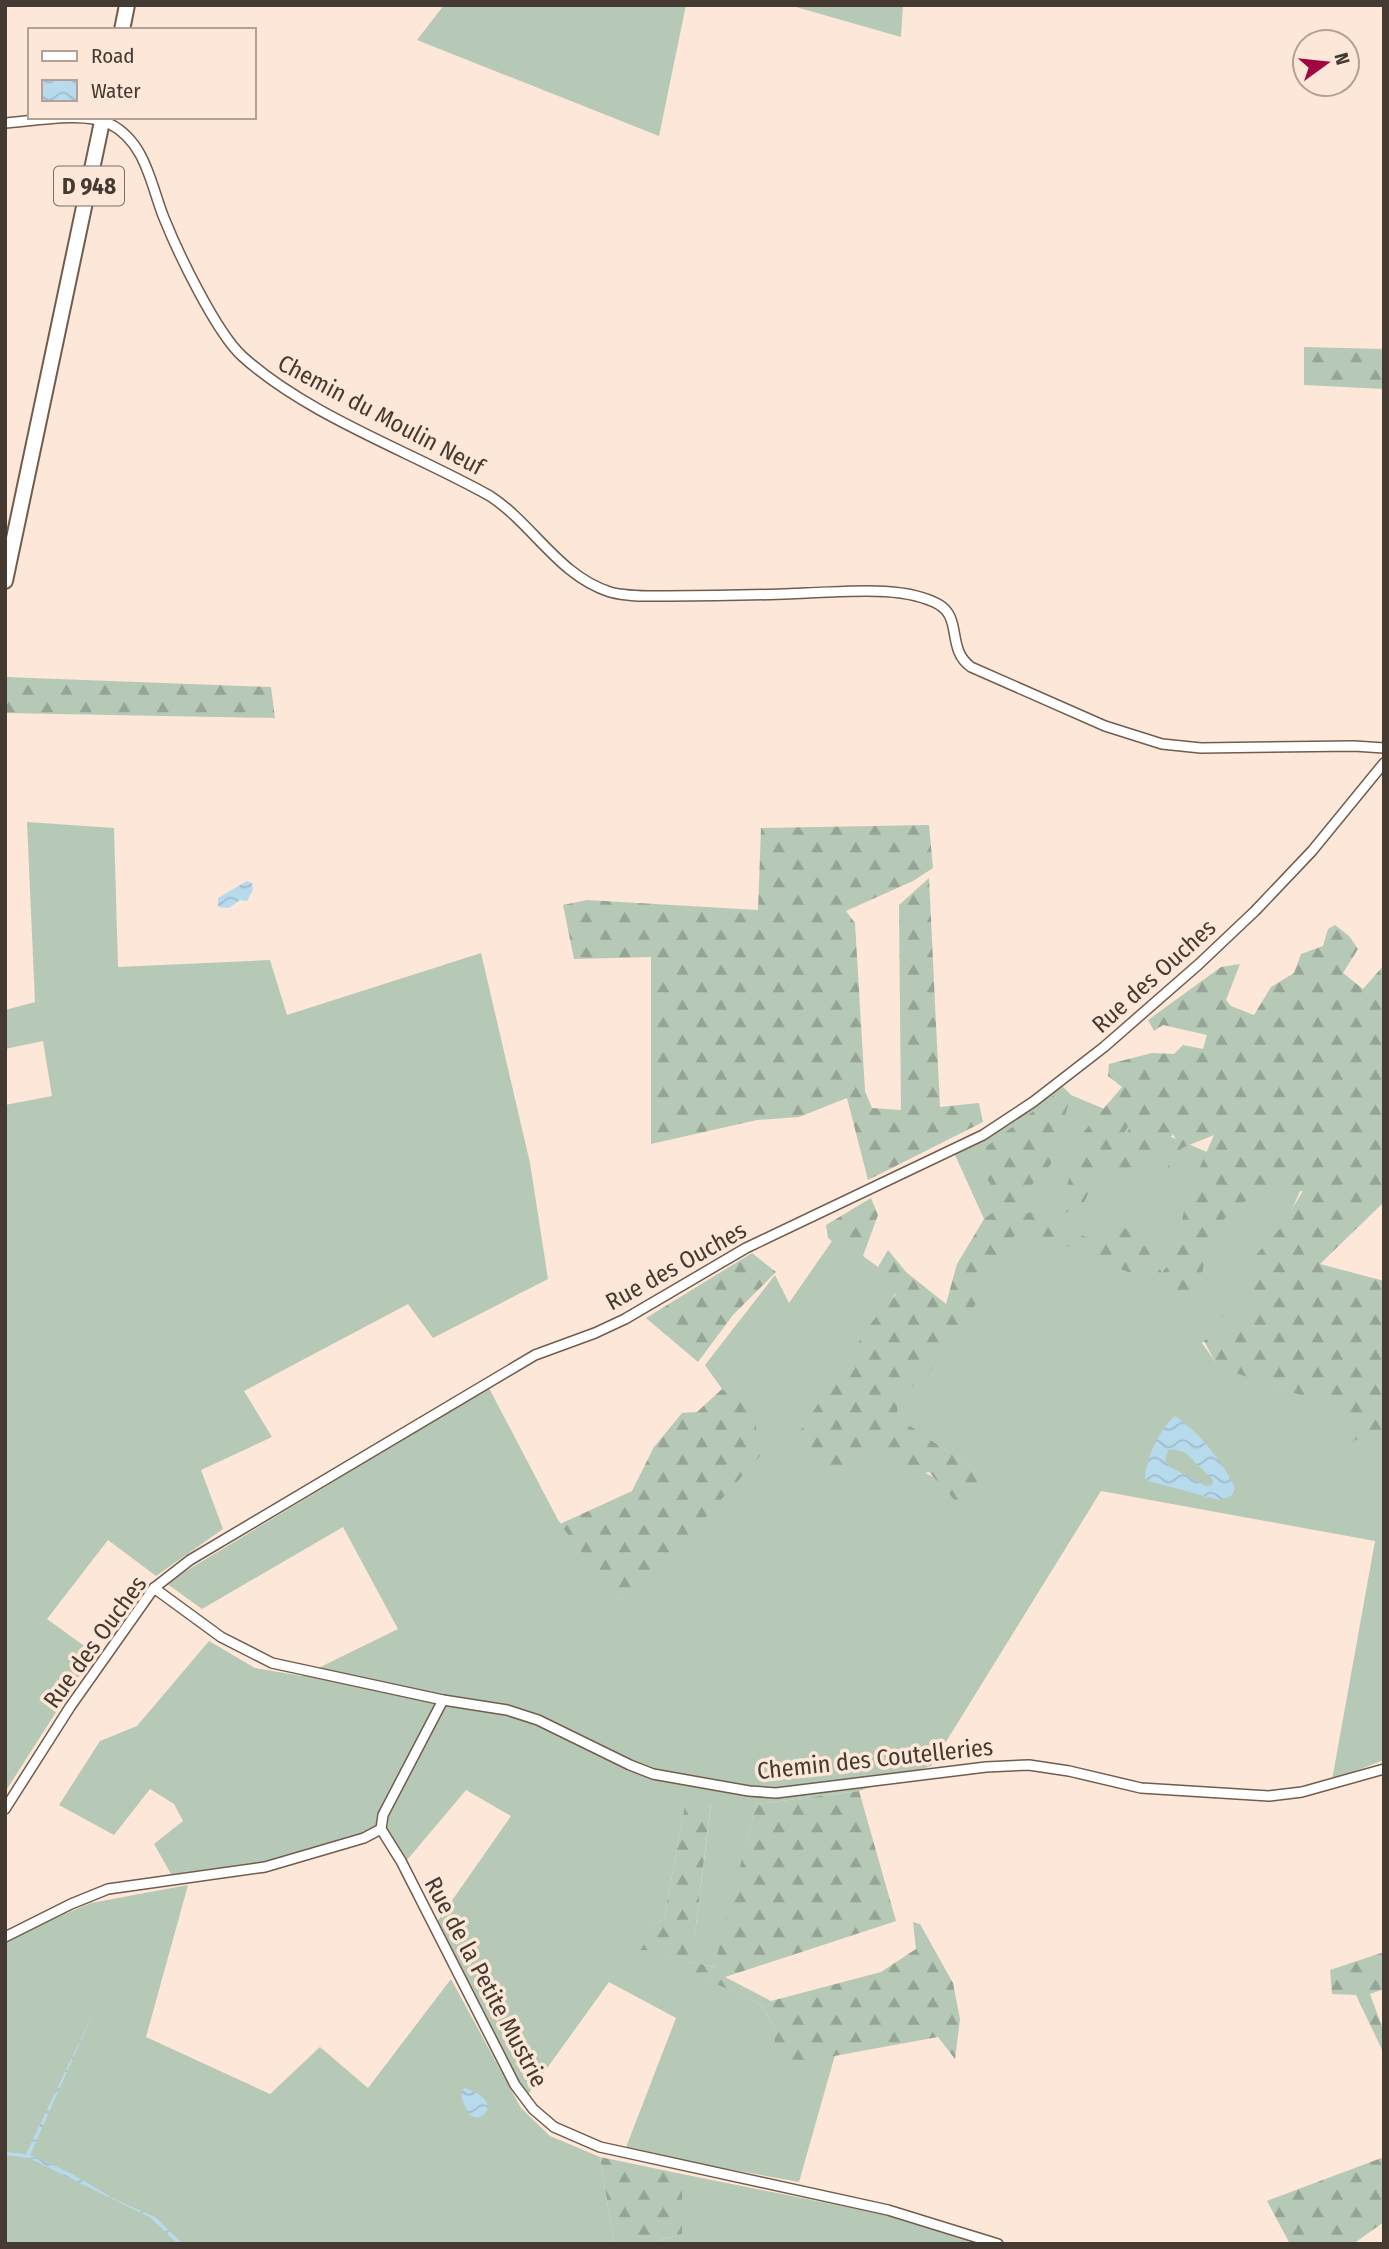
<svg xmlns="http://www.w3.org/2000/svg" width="1389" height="2249" viewBox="0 0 1389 2249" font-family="'Fira Sans Condensed',sans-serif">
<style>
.grass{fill:#b6c9b6}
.forest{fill:url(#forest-firs)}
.water{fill:url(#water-waves);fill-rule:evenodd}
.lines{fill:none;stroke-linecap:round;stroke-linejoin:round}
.minor-casing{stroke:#725c4c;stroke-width:12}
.primary-casing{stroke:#725c4c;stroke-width:18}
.minor{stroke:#fff;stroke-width:9}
.primary{stroke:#fff;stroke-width:14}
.labels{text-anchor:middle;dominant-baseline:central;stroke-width:7;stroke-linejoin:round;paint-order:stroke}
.shield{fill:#fce7d8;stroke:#7b6e64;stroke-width:2}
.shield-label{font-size:23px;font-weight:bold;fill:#443a32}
.street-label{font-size:24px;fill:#443a32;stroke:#fce7d8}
</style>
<defs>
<pattern id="forest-firs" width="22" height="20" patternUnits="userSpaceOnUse" patternTransform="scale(1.75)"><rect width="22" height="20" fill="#b6c9b6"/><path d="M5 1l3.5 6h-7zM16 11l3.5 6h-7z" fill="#96a495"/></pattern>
<pattern id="water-waves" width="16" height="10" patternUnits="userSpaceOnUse" patternTransform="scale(1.75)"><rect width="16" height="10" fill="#b7daed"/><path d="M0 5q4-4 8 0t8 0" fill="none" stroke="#9fbccc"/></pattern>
</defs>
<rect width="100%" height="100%" fill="#fce7d8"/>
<!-- grass -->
<g class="grass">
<path d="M444,5H686L659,136L417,40Z"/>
<path d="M789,5H903L901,37Z"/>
<path d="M27,822L114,828L118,967L270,960L287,1015L481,953L530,1163L548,1279L433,1338L408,1304L244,1391L272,1437L201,1470L223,1529L156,1576L108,1540L47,1619L94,1653L5,1792V1105L52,1096L43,1041L5,1049V1010L35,1002Z"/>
<path d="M1062,1086L1071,1095L1300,1191L1246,1315L1202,1343L1219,1367L1348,1411L1384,1433V1760L1332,1780L1375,1541L1101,1491L931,1766L859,1791L756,1804L715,1967L687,1961L695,1933L711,1804L686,1800L664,1919L634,1934L662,1951L678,1966L762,2005L775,2029V2066L835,2055L799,2182L625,2150L676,2018L609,1982L527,2096L437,1922L511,1816L466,1790L407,1860L375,1832L271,1864L171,1874L154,1844L183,1821L174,1804L150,1789L114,1835L59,1805L100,1741L137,1726L209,1641L255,1668L302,1676L398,1629L343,1527L202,1609L166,1583L489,1388L558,1520L622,1599L751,1413L722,1389L705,1365L775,1275L789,1303L832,1241L897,1291L799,1439L871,1447L965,1492L979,1473L896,1417L895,1399L1012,1239L984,1219L955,1155L989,1136Z"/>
<path d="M188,1885L146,2037L270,2094L320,2047L368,2088L451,1979L521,2108L550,2136L600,2157L614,2244H5V1939L91,1903Z"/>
<path d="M682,2174L887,2215L983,2244H646L682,2234Z"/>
</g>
<!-- forest -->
<g class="forest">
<path d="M1304,347L1384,349V389L1304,385Z"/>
<path d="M5,677L271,687L275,718L5,713Z"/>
<path d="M929,825L933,868L913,881L846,911L855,923L865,1091L872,1108L901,1110L899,905L929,878L940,1107L979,1103L983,1122L868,1180L847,1098L799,1117L757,1120L651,1144V957L574,959L563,905L587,900L758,910L761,828Z"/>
<path d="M1335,925L1349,936L1358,949L1343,973L1363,989L1384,965V1202L1320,1264L1384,1281V1447L1369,1433L1352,1442L1342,1435L1347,1411L1218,1367L1204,1341L1231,1324L1204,1300L1208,1294L1246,1315L1254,1257L1279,1230L1303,1191L1260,1193L1233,1208L1207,1241L1198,1302L1060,1243L1063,1229L1107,1244L1125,1228L1143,1243L1162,1273L1174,1258L1187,1197L1214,1135L1182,1148L1160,1193L1156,1194L1178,1143L1173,1134L1151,1162L1113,1188L1114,1178L1131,1122L1095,1177L1084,1203L1054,1219L1059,1237L1014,1236L972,1310L927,1376L898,1397L897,1417L982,1475L962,1508L929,1472L904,1479L871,1448L843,1471L807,1458L797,1436L872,1322L896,1294L828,1238L826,1225L871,1198L878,1215L863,1256L878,1267L888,1250L906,1272L946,1304L957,1264L984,1219L1004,1204L985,1176L986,1147L1064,1088L1071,1095L1051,1164L1019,1199L1015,1216L1053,1207L1067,1186L1081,1135L1122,1087L1108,1076L1109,1064L1152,1053L1174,1054L1183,1045L1203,1049L1207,1035L1163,1025L1154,1031L1148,1020L1221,967L1240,964L1226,1000L1231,1006L1254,1015L1271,987L1294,973L1301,954L1323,946L1328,929Z"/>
<path d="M752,1253L776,1272L733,1315L698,1362L646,1318Z"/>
<path d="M722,1389L754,1411L760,1456L653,1576L623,1599L611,1591L560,1524L632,1491L654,1447L682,1413L697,1412Z"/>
<path d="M859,1791L896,1921L725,1977L771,2001L881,1972L916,1949L913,1922L920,1924L953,1983L960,2019L955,2059L938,2037L774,2067L775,2029L762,2005L677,1966L662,1951L622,1949L633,1934L664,1919L686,1799L711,1803L695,1933L688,1961L714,1967L756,1804Z"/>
<path d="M1384,1952V1989L1370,1994L1384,2032V2054L1356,1995L1332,1994L1330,1970Z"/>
<path d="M600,2157L682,2174V2234L646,2244H614Z"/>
<path d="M1384,2157V2222L1353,2244H1290L1267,2201Z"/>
</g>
<!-- water -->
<g class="water">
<path d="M247,881L252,883L253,890L247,901L240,900L229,908L218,907V898Z"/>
<path d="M1175,1416C1200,1433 1222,1461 1235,1488L1232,1496L1219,1500L1145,1480C1146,1458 1159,1430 1175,1416ZM1173,1449L1186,1453L1213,1480L1212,1485L1206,1486L1168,1466L1165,1461L1168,1450Z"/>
<path d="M94,2011L30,2155L72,2174L116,2200L155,2217L183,2244H178L151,2218L29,2158L5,2155V2152L26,2154Z"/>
<path d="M464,2088C475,2092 487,2096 488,2108C484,2117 478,2120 470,2115C465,2106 458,2097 464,2088Z"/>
</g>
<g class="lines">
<defs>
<g id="minor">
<path d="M5,123C33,121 85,111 110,124C146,142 151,186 164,218C178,253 216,332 242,356C308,416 412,452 490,496C533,524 559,576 610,592C628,597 649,596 668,596C714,596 761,595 807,593C846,592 902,585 938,604C963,618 946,649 971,667L1105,726L1162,744L1201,748L1354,746L1384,748"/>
<path d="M154,1588L221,1637L272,1663L443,1700L507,1710L538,1720L630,1765L653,1774L749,1791L776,1793L986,1767L1029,1765L1069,1771L1141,1788L1269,1796L1302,1792L1384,1769"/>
<path d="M443,1700L383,1815L381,1829L401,1861L515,2085L533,2109L554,2127L600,2147L888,2210L998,2244"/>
<path d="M5,1809L70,1707L154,1588L190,1560L535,1355L595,1333L625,1319L746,1248L983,1135L1033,1102L1104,1047L1199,964L1255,911L1312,851L1384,763"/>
<path d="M5,1937L71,1904L108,1889L265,1867L364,1838L381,1829"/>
</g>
<g id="primary">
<path d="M122,30L127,5"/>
<path d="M5,581L103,117"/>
</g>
</defs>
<!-- minor casing -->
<use href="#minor" class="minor-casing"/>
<!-- primary casing -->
<use href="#primary" class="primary-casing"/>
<!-- minor -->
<use href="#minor" class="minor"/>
<!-- primary -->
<use href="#primary" class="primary"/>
</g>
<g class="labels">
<!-- shield labels -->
<rect class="shield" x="54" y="166.5" width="70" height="39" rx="5"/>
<g class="shield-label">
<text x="89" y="186">D 948</text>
</g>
<!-- street labels -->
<g class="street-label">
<text transform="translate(381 415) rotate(28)">Chemin du Moulin Neuf</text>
<text transform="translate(1154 976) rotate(-42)">Rue des Ouches</text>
<text transform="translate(676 1266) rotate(-29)">Rue des Ouches</text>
<text transform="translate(95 1642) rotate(-54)">Rue des Ouches</text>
<text transform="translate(875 1759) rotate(-6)">Chemin des Coutelleries</text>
<text transform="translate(486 1982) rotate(62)">Rue de la Petite Mustrie</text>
</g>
</g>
<!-- border -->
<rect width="1389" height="2249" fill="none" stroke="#443a32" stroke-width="14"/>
<!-- legend -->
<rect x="28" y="28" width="228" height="91" fill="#fce7d8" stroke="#b2a296" stroke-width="2"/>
<rect x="42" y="51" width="35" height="10" fill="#ffffff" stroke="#b2a296" stroke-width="2"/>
<text x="91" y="63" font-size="21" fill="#443a32">Road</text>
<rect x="42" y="80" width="35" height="21" fill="url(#water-waves)" stroke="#b2a296" stroke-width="2"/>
<text x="91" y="98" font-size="21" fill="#443a32">Water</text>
<!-- north arrow -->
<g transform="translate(1326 63) rotate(75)"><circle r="33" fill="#fce7d8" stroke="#b2a296" stroke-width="2"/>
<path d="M0-5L12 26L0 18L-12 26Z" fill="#a20641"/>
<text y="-10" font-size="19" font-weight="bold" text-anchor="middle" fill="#443a32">N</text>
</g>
</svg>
